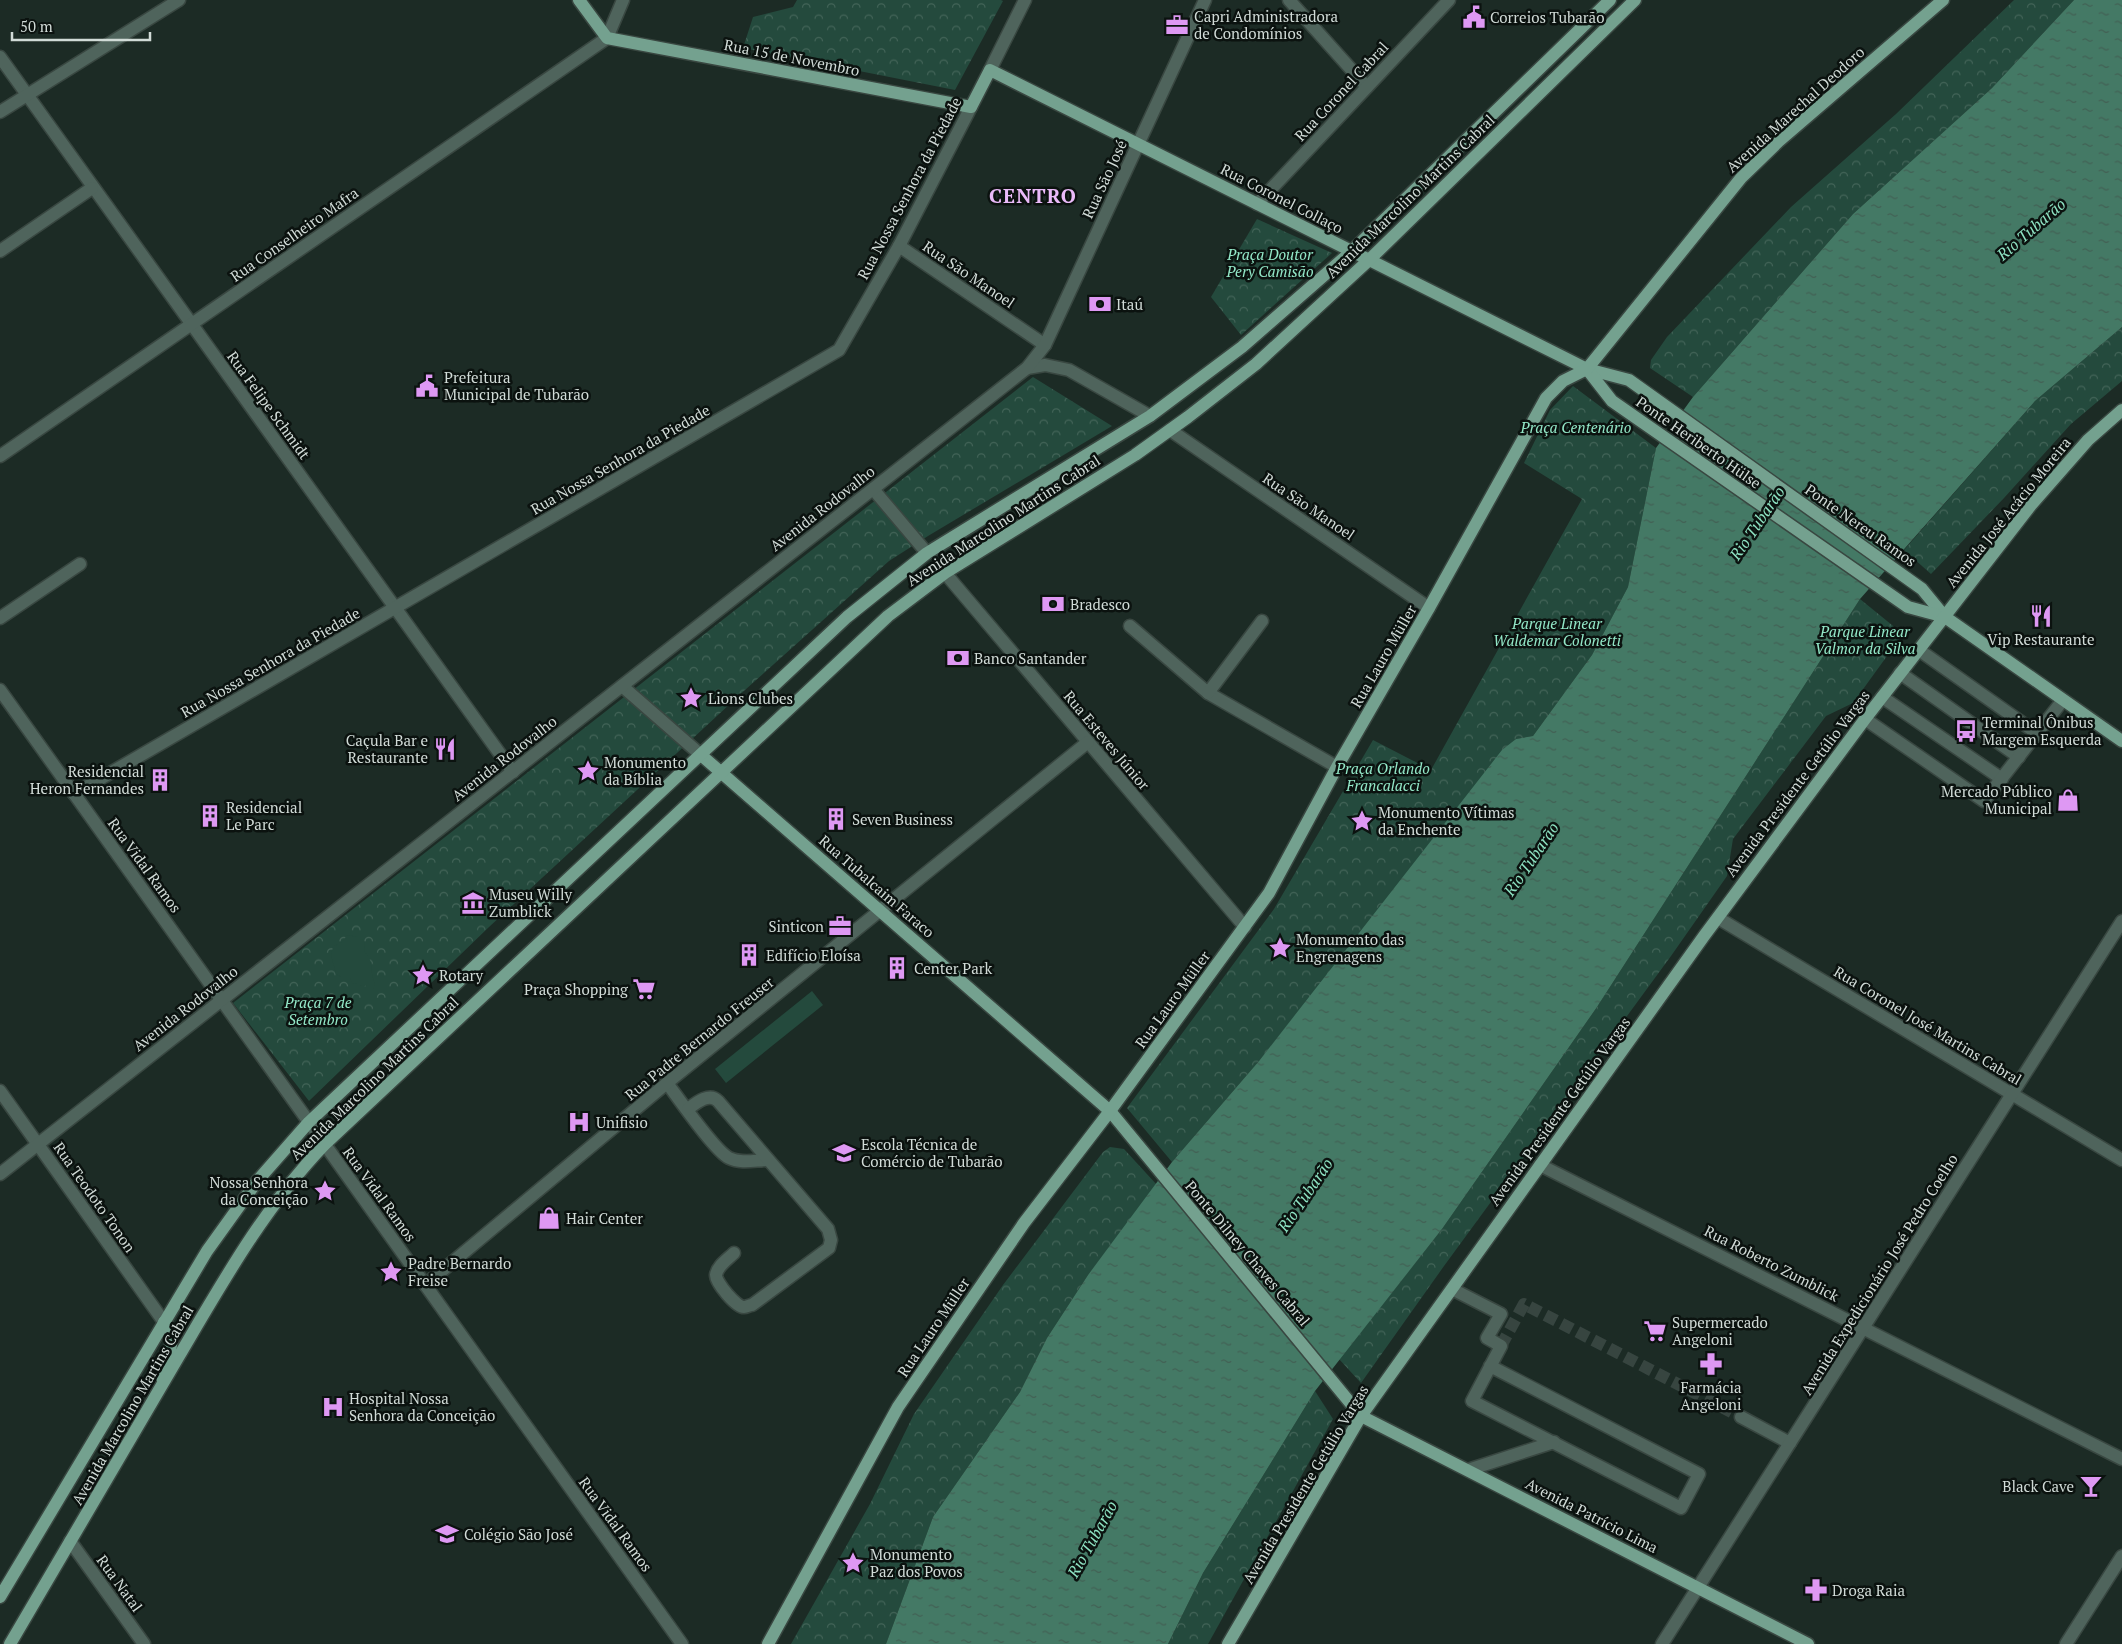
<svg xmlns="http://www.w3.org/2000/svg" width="2122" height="1644" viewBox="0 0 2122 1644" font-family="'PT Serif',serif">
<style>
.park{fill:url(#park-crowns)}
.garden{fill:#244a3d}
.water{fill:url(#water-ripples)}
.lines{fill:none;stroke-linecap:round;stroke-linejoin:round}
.minor-tunnel{stroke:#374540;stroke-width:12;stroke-dasharray:12 6;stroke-linecap:butt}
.minor-casing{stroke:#394741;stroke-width:15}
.major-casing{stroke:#394741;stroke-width:15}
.minor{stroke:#4f645c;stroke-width:12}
.major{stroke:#74a18f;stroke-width:12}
.labels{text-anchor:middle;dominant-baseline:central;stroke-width:5;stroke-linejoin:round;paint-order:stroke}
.poi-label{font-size:15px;fill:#d1dbd7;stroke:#0b120f;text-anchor:start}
.street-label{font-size:15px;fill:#d1dbd7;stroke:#0b120f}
.park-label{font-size:15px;font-style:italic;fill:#93e8c8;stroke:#0b120f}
.water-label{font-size:16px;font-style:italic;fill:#8ee3c3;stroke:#0b120f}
.district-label{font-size:20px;font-weight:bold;letter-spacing:1px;fill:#eabaf9;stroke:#0b120f}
</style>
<defs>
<pattern id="park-crowns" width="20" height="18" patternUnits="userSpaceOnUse" patternTransform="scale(1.25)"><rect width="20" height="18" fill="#244a3d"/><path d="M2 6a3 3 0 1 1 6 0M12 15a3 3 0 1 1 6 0" fill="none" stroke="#436458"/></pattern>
<pattern id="water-ripples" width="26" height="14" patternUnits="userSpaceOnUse" patternTransform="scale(1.25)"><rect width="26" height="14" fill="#447965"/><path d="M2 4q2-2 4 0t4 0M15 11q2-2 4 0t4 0" fill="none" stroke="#426054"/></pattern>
</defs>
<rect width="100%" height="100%" fill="#1c2b25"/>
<!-- park -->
<g class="park">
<path d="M797,0H1001L1003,1L955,90L743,48L753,17L793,7Z"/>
<path d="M2014,0H2074L1992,88L1853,214L1693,397L1650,368L1651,360L1667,337L1791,207L1896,114Z"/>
<path d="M1257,219L1332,253L1241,335L1211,297Z"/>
<path d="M2122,327V381L2071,424L2004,498L1931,574L1904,550L2035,401Z"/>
<path d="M1033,377L1112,426L928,536L889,561L745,690L489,927L309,1101L233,1003Z"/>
<path d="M1573,386L1656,448L1628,587L1592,655L1533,736L1516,739L1259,1061L1172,1162L1127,1108L1274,909L1373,740L1431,770L1582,499L1524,463L1550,410Z"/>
<path d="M1860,599L1903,634L1853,703L1826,716L1733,839L1727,876L1671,956L1444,1266L1361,1383L1339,1359L1442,1229L1597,1007Z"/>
<path d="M1110,1147L1124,1149L1157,1185L1088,1275L1047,1338L1020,1392L933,1517L886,1644H791L870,1504L914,1414L1003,1285L1103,1152Z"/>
<path d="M1315,1391L1333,1419L1208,1644H1168L1203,1573Z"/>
</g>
<!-- garden -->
<g class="garden">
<path d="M347,935L358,937L365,942L364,952C375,960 369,972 375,983L373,989L367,985L363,987L357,983L353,984L350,978H343L336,974L331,955L333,947L343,941Z"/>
<path d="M812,991L823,1005L726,1083L715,1069Z"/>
</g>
<!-- water -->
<path class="water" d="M2074,0H2122V327L2035,401L1860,599L1597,1007L1442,1229L1315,1391L1203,1573L1168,1644H886L933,1517L1020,1392L1047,1338L1088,1275L1172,1162L1259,1061L1502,750L1516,739L1533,736L1592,655L1628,587L1656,448L1693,397L1853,214L1992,88Z"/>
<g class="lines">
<!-- minor-tunnel -->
<path class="minor-tunnel" d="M1501,1346L1524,1304L1741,1417"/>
<defs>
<g id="minor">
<path d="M1289,0L1367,87"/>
<path d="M0,57L513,772"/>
<path d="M990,70L1025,0"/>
<path d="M0,112L179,0"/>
<path d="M1257,204L1449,0"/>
<path d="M899,246L1045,345"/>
<path d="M0,251L92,188"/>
<path d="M1027,368L1045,365L1069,370L1150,416"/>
<path d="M1170,430L1429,608"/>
<path d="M0,456L607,38L623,0"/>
<path d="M873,489L927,553"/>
<path d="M945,573L1245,927"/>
<path d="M0,618L80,564"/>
<path d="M1130,626L1208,693L1337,767"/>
<path d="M1919,650L2038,734"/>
<path d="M1900,673L2019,757"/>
<path d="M622,686L701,755"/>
<path d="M0,690L682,1644"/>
<path d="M1208,693L1262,621"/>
<path d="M1882,697L2002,779"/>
<path d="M1865,719L1984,801L2063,700"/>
<path d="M74,794L839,350L899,246L971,107"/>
<path d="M1718,918L2122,1160"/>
<path d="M667,1083C679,1099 715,1151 729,1158C741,1164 756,1160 768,1160"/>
<path d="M0,1091L164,1322"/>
<path d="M688,1109C696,1103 709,1092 718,1101L828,1229L831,1240L829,1248L752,1305C749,1305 747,1307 744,1307C736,1307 716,1283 716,1275C717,1266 728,1259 734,1253"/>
<path d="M1540,1165L2122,1459"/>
<path d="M0,1174L1027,368L1045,345L1205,0"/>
<path d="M425,1285L667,1083L1088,742"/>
<path d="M1452,1289L1501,1314L1487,1338L1501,1346L1472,1401L1681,1508L1699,1474L1490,1366"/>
<path d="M1741,1417L1790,1443"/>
<path d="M1468,1470L1554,1442"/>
<path d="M70,1541L144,1644"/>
<path d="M1662,1644L2122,921"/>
<path d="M2066,1644L2122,1556"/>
</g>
<g id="major">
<path d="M579,0L607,38L971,107L990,70L1587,369L1629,380L1922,589L1945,617L2122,741"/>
<path d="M1587,369L1612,401L1908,607L1945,617"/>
<path d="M701,755L1110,1111L1361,1416L1808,1644"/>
<path d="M162,1378C164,1367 175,1342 171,1332C170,1329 166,1325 164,1322"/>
<path d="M0,1597L207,1251L258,1180L309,1122L847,617L927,553L1150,416L1242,347L1352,251L1610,0"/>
<path d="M10,1644C66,1548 122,1452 179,1356C222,1283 265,1206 325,1144L888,616L945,573L1135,455L1188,417L1256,364L1369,260L1635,0"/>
<path d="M768,1644L898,1407L1024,1223L1110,1111L1269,893L1337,767L1429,608L1546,398L1563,381L1587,369L1741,178L1779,141L1943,0"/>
<path d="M1228,1644L1361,1416L1704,936L1865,719L2031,505L2088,440L2122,410"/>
</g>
</defs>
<!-- minor casing -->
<use href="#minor" class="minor-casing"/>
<!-- major casing -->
<use href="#major" class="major-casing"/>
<!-- minor -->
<use href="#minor" class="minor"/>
<!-- major -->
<use href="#major" class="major"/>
</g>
<!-- icons -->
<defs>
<symbol id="civic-bare" viewBox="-9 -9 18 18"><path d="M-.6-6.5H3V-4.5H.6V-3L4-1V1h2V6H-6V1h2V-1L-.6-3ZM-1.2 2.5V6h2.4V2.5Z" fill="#de98f3" stroke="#0b120f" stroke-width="2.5" paint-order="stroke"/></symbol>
<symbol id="office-bare" viewBox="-9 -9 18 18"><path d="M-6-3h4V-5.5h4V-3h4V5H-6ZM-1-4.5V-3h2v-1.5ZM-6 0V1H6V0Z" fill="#de98f3" stroke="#0b120f" stroke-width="2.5" paint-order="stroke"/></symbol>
<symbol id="bank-bare" viewBox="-9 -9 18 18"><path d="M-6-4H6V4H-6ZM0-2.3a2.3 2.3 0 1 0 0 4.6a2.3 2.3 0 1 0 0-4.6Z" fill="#de98f3" stroke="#0b120f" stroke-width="2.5" paint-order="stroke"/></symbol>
<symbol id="restaurant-bare" viewBox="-9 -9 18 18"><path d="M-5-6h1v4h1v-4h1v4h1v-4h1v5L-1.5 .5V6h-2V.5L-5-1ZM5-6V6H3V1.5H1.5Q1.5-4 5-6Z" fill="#de98f3" stroke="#0b120f" stroke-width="2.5" paint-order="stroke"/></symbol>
<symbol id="sight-bare" viewBox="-9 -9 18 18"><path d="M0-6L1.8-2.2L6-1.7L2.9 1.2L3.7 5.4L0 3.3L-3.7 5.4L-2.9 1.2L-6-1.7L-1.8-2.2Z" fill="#de98f3" stroke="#0b120f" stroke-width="2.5" paint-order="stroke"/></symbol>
<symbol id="bus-bare" viewBox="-9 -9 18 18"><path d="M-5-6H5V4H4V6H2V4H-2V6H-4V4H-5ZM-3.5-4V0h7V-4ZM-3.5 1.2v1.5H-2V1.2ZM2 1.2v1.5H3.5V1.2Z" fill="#de98f3" stroke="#0b120f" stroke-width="2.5" paint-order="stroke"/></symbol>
<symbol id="building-bare" viewBox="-9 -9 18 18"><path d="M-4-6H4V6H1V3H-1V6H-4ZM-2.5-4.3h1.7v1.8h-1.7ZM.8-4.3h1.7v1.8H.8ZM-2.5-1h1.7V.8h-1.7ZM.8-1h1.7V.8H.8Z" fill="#de98f3" stroke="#0b120f" stroke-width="2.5" paint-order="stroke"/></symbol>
<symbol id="shop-bare" viewBox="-9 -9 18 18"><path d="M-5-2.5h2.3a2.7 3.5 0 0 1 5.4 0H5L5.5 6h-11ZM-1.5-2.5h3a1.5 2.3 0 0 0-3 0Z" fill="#de98f3" stroke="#0b120f" stroke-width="2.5" paint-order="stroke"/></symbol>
<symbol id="museum-bare" viewBox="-9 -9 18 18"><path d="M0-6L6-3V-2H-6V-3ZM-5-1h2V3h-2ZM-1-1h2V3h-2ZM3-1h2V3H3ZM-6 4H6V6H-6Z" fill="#de98f3" stroke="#0b120f" stroke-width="2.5" paint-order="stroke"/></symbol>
<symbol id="supermarket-bare" viewBox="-9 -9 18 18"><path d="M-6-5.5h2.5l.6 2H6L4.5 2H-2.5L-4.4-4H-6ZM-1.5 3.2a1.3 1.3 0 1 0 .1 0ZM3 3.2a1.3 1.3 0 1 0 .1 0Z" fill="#de98f3" stroke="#0b120f" stroke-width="2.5" paint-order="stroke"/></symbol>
<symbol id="hospital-bare" viewBox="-9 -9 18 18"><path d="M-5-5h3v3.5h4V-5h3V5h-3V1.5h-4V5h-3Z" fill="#de98f3" stroke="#0b120f" stroke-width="2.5" paint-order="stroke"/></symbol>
<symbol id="university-bare" viewBox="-9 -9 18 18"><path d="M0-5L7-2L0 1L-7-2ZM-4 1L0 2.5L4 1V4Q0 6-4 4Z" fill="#de98f3" stroke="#0b120f" stroke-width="2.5" paint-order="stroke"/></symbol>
<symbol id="pharmacy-bare" viewBox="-9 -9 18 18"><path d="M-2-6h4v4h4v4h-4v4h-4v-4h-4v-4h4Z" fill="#de98f3" stroke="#0b120f" stroke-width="2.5" paint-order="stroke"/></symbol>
<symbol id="bar-bare" viewBox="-9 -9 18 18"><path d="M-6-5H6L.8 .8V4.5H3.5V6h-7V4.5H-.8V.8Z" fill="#de98f3" stroke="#0b120f" stroke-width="2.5" paint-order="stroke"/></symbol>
<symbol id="school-bare" viewBox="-9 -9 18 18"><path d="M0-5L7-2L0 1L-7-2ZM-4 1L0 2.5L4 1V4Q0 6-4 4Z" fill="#de98f3" stroke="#0b120f" stroke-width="2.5" paint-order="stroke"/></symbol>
</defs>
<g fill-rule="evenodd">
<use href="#civic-bare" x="1458" y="1" width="32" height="32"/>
<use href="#office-bare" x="1161" y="9" width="32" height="32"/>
<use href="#bank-bare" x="1084" y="288" width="32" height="32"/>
<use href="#civic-bare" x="411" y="370" width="32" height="32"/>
<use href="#bank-bare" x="1037" y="588" width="32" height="32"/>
<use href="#restaurant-bare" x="2025" y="600" width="32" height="32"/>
<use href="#bank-bare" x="942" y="642" width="32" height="32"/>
<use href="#sight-bare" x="675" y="682" width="32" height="32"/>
<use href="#bus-bare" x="1950" y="715" width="32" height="32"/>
<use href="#restaurant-bare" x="429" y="733" width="32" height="32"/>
<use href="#sight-bare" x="572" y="755" width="32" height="32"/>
<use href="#building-bare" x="144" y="764" width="32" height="32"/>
<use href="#shop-bare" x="2052" y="784" width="32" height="32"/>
<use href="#building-bare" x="194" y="800" width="32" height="32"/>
<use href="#building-bare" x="820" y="803" width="32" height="32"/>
<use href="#sight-bare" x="1346" y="805" width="32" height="32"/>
<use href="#museum-bare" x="457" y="887" width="32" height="32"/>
<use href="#office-bare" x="824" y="910" width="32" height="32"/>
<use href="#sight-bare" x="1264" y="932" width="32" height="32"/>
<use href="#building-bare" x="733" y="939" width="32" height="32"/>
<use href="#building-bare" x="881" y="952" width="32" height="32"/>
<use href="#sight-bare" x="407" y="959" width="32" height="32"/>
<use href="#supermarket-bare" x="628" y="973" width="32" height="32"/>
<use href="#hospital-bare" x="563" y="1106" width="32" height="32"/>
<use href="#university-bare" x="828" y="1137" width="32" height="32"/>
<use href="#sight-bare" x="309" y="1175" width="32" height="32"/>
<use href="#shop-bare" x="533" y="1202" width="32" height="32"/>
<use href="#sight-bare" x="375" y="1256" width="32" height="32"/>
<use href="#supermarket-bare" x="1639" y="1315" width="32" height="32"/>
<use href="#pharmacy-bare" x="1695" y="1348" width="32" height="32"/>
<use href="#hospital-bare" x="317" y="1391" width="32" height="32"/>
<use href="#bar-bare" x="2075" y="1470" width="32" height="32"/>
<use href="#school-bare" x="431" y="1518" width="32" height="32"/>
<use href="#sight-bare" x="837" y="1547" width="32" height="32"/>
<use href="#pharmacy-bare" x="1800" y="1574" width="32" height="32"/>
</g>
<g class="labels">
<!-- poi labels -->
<g class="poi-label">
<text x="1194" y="16">Capri Administradora<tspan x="1194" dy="17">de Condomínios</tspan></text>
<text x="1490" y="17">Correios Tubarão</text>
<text x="1116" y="304">Itaú</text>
<text x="444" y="377">Prefeitura<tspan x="444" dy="17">Municipal de Tubarão</tspan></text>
<text x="1070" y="604">Bradesco</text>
<text x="2041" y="639" text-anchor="middle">Vip Restaurante</text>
<text x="974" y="658">Banco Santander</text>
<text x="708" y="698">Lions Clubes</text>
<text x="1982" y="722">Terminal Ônibus<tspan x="1982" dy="17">Margem Esquerda</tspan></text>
<text x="428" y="740" text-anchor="end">Caçula Bar e<tspan x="428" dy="17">Restaurante</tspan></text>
<text x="604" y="762">Monumento<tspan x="604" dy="17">da Bíblia</tspan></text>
<text x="144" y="771" text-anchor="end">Residencial<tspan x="144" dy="17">Heron Fernandes</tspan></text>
<text x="2052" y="791" text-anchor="end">Mercado Público<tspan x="2052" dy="17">Municipal</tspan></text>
<text x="226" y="807">Residencial<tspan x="226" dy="17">Le Parc</tspan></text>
<text x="1378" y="812">Monumento Vítimas<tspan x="1378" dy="17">da Enchente</tspan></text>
<text x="852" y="819">Seven Business</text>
<text x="489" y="894">Museu Willy<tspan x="489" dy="17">Zumblick</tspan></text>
<text x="824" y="926" text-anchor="end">Sinticon</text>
<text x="1296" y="939">Monumento das<tspan x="1296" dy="17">Engrenagens</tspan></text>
<text x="766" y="955">Edifício Eloísa</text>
<text x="914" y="968">Center Park</text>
<text x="439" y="975">Rotary</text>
<text x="628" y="989" text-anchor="end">Praça Shopping</text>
<text x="596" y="1122">Unifisio</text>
<text x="861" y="1144">Escola Técnica de<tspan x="861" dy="17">Comércio de Tubarão</tspan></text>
<text x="308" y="1182" text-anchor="end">Nossa Senhora<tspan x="308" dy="17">da Conceição</tspan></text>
<text x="566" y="1218">Hair Center</text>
<text x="408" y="1263">Padre Bernardo<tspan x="408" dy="17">Freise</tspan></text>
<text x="1672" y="1322">Supermercado<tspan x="1672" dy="17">Angeloni</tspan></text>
<text x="1711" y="1387" text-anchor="middle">Farmácia<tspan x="1711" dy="17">Angeloni</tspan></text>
<text x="349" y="1398">Hospital Nossa<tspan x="349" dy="17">Senhora da Conceição</tspan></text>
<text x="2074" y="1486" text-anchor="end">Black Cave</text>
<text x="464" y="1534">Colégio São José</text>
<text x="870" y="1554">Monumento<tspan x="870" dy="17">Paz dos Povos</tspan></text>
<text x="1832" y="1590">Droga Raia</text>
</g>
<!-- street labels -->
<g class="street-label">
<text transform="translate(792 57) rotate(11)">Rua 15 de Novembro</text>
<text transform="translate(1341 91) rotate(-47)">Rua Coronel Cabral</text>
<text transform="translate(1795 109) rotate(-42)">Avenida Marechal Deodoro</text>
<text transform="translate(1104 179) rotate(-65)">Rua São José</text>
<text transform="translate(909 188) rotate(-62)">Rua Nossa Senhora da Piedade</text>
<text transform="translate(1410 196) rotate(-44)">Avenida Marcolino Martins Cabral</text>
<text transform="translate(1282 198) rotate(27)">Rua Coronel Collaço</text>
<text transform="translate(294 234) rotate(-35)">Rua Conselheiro Mafra</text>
<text transform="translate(969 274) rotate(34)">Rua São Manoel</text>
<text transform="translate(269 405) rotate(54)">Rua Felipe Schmidt</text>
<text transform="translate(1699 442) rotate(35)">Ponte Heriberto Hülse</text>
<text transform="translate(620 459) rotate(-30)">Rua Nossa Senhora da Piedade</text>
<text transform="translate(1309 506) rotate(34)">Rua São Manoel</text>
<text transform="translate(822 508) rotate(-38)">Avenida Rodovalho</text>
<text transform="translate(2008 512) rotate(-51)">Avenida José Acácio Moreira</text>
<text transform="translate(1003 520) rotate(-33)">Avenida Marcolino Martins Cabral</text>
<text transform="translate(1861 525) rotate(35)">Ponte Nereu Ramos</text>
<text transform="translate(1383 656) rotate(-60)">Rua Lauro Müller</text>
<text transform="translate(270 662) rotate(-30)">Rua Nossa Senhora da Piedade</text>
<text transform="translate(1107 740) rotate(50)">Rua Esteves Júnior</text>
<text transform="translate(504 758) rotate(-38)">Avenida Rodovalho</text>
<text transform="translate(1797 783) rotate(-53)">Avenida Presidente Getúlio Vargas</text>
<text transform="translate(145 865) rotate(54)">Rua Vidal Ramos</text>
<text transform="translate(877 886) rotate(41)">Rua Tubalcaim Faraco</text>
<text transform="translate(1172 999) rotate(-54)">Rua Lauro Müller</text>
<text transform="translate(185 1008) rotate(-38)">Avenida Rodovalho</text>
<text transform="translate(1928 1025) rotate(31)">Rua Coronel José Martins Cabral</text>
<text transform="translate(699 1038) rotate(-39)">Rua Padre Bernardo Freuser</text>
<text transform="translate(374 1078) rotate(-44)">Avenida Marcolino Martins Cabral</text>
<text transform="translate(1559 1111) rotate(-54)">Avenida Presidente Getúlio Vargas</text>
<text transform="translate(380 1194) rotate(54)">Rua Vidal Ramos</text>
<text transform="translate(95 1197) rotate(55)">Rua Teodoto Tonon</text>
<text transform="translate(1248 1253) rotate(50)">Ponte Dilney Chaves Cabral</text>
<text transform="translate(1772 1263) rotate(27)">Rua Roberto Zumblick</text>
<text transform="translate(1879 1274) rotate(-58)">Avenida Expedicionário José Pedro Coelho</text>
<text transform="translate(933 1327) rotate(-56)">Rua Lauro Müller</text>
<text transform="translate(132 1405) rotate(-60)">Avenida Marcolino Martins Cabral</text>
<text transform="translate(1305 1484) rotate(-59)">Avenida Presidente Getúlio Vargas</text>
<text transform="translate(1592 1515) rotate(27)">Avenida Patrício Lima</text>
<text transform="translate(616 1524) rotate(54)">Rua Vidal Ramos</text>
<text transform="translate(120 1583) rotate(54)">Rua Natal</text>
</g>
<!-- park labels -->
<g class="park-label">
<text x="1270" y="254">Praça Doutor<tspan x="1270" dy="17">Pery Camisão</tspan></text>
<text x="1576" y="427">Praça Centenário</text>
<text x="1557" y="623">Parque Linear<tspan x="1557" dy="17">Waldemar Colonetti</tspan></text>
<text x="1865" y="631">Parque Linear<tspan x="1865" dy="17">Valmor da Silva</tspan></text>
<text x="1383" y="768">Praça Orlando<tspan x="1383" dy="17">Francalacci</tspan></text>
<text x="318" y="1002">Praça 7 de<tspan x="318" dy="17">Setembro</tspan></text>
</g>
<!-- water labels -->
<g class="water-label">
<text transform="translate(2031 229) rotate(-41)">Rio Tubarão</text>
<text transform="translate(1757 523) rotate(-56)">Rio Tubarão</text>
<text transform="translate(1531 859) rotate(-56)">Rio Tubarão</text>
<text transform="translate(1305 1195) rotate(-56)">Rio Tubarão</text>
<text transform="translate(1092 1539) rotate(-61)">Rio Tubarão</text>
</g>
<!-- district labels -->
<g class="district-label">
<text x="1033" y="195">CENTRO</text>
</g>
</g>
<!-- scale -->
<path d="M12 32v8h138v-8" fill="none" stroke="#d1dbd7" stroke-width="2.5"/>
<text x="20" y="32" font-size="15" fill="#d1dbd7" stroke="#0b120f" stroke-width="4" paint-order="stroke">50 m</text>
</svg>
